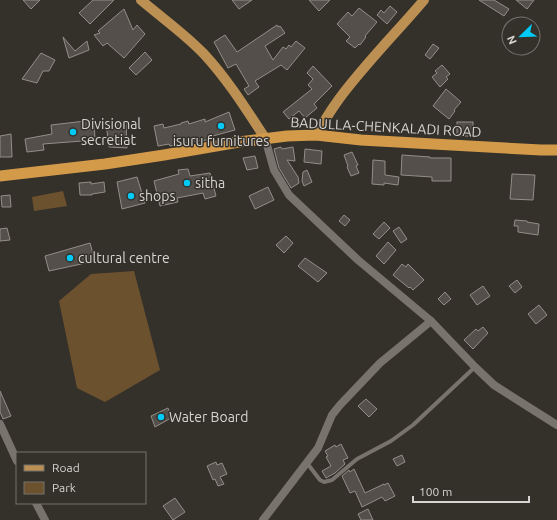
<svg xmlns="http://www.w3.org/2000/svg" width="557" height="520" viewBox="0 0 557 520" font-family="Ubuntu,sans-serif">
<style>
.green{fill:#6c512f}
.building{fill:#544f4a;stroke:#948e88}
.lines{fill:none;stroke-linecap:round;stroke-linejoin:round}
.service{stroke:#78736d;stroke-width:4}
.minor{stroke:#78736d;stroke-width:8}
.tertiary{stroke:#78736d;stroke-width:8}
.primary{stroke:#bc9053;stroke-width:10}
.trunk{stroke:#d39a4a;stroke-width:11}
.poi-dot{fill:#00cbf8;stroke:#34302a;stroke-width:1.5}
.labels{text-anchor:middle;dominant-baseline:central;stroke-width:3;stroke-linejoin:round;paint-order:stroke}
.poi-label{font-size:14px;fill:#d7d4d1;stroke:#34302a;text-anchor:start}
.street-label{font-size:14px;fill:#d7d4d1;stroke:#34302a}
</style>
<rect width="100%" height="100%" fill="#34302a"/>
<!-- green -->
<g class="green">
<path d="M63,191L67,206L34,211L32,197Z"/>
<path d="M134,271L160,370L105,402L77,388L59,301L91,274Z"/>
</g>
<!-- building -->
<g class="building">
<path d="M23,0H40L31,9Z"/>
<path d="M93,0H114L90,24L79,13Z"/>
<path d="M232,0H252L239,9Z"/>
<path d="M309,0H330L319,11Z"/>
<path d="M479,0H494L509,9L504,16Z"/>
<path d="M516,0H534L527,9Z"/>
<path d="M390,6L397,12L387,24L377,15L381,10L384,13Z"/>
<path d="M359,8L377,22L365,36L366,37L360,45L359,44L355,48L346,41L350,37L337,24L348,12L352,16Z"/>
<path d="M124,9L133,30L137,25L145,34L124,58L107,43L103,46L94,35L100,33L98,31Z"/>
<path d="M277,25L278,27L280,26L285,33L265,46L273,60L283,47L286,49L289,45L291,47L296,41L305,48L287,70L281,65L255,81L259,87L248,95L244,89L249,86L236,64L228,68L214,42L225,35L237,52Z"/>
<path d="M63,37L75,51L87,41L89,50L69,58Z"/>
<path d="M433,44L439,48L430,59L425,55Z"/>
<path d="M145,52L152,60L136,75L129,68Z"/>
<path d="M41,53L55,60L49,71H43L37,83L22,79Z"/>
<path d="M442,65L450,74L446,77L448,79L440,87L432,77L437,73L435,71Z"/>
<path d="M313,66L332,86L314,104L317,108L305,118L299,111L289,119L283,112L312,89L308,85L313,79L307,73Z"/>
<path d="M446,89L461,102L454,110L455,111L449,119L433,106Z"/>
<path d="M229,112L235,130L209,137V140L194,141L170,146L169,144L158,146L154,126L163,124L164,128L181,124V123L188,121L189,124L205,119V122Z"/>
<path d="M94,120L95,140L43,144L44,150L27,152L25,139L52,134L51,125Z"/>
<path d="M126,121L127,148L109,147L106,123Z"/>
<rect x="457" y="122" width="16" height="14"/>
<path d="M11,134L12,157H0V136Z"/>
<path d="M281,147L282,149L293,147L295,161L287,160L298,177L299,183L291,188L279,168L274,149Z"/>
<path d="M305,149L322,151L321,164L304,162Z"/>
<path d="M352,152L358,165L356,166L359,173L351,176L347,167L348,166L344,155Z"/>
<path d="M402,155L430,157V158H451V181H432V177L401,175Z"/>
<path d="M255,156L258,168L247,170L243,158Z"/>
<path d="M373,160L385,161V175L399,177L398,185L384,183V185L372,184Z"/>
<path d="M188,169L190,176L210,173L216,196L205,199L203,193L177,198L178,202L160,206L154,181L179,174L178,170Z"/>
<path d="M307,170L312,182L304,186L302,181L303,172Z"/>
<path d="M512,174L535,175L533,200L510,199Z"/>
<path d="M137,177L145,203L122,209L117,182Z"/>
<path d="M91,182V184L104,182L105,192L92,194V195H80L79,183Z"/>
<path d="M268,187L274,200L255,209L249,196Z"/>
<path d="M10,195L11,207H2L1,196Z"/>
<path d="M344,215L350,220L345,226L339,221Z"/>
<path d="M515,220L527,221V222L539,224L538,235L518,232V226H514Z"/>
<path d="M384,222L390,228L379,239L373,234Z"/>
<path d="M399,227L407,239L401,243L393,231Z"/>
<path d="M7,228L10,240L0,241V229Z"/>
<path d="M286,236L293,243L284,253L276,245Z"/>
<path d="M388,242L396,250L384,264L376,256Z"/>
<path d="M90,243L95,261L49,271L45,256Z"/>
<path d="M305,258L327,273L318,282L298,266Z"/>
<path d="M402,264L406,267L408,264L424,280L413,290L410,287L409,288L393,275Z"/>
<path d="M517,280L522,287L515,293L509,286Z"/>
<path d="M483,286L490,296L477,305L470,295Z"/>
<path d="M445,292L451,299L444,305L438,299Z"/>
<path d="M539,305L547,315L536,324L528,314Z"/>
<path d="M483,327L488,333L473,349L464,340L476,329L478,331Z"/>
<path d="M0,391L11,416L3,419L0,412Z"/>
<path d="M366,399L377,409L369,417L358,406Z"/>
<path d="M168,408L171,418L155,427L151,416Z"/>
<path d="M341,444L348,458L343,460L345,464L335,473L326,478L322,471L331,466L326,457L328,456L325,451L335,445L336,447Z"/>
<path d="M402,455L405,462L397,466L393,459Z"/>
<path d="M216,462L217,465L222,463L227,474L220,477L224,484L218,486L215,479L213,480L207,466Z"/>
<path d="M354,469L365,493L384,484V485L388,483L395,496L385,501L382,497L362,507L355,491L350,493L342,476L349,470L350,472Z"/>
<path d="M175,498L185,512L173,520L163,506Z"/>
<path d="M368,509L373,520H361L358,514Z"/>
</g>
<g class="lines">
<!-- service -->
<path class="service" d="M307,463L320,480L324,482L332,480L357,459L391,441L413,425L475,367"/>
<!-- minor -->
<g class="minor">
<path d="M0,424L17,461"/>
<path d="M36,503L45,520"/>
<path d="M263,520L318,448L332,415L340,405L380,363L431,321"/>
</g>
<!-- tertiary -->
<path class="tertiary" d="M265,138L274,170L289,195L358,260L431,321L475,367L494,385L557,425"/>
<!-- primary -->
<g class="primary">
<path d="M141,0C162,18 185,34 204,54C228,80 246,109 265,138"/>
<path d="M316,135C323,123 331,110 339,99C365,64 396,33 424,0"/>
</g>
<!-- trunk -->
<path class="trunk" d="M0,176L105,164L164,155L239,142L287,136L316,135L361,140L541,150H557"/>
</g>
<!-- markers -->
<g class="poi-dot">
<circle cx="221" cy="126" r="4"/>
<circle cx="73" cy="132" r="4"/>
<circle cx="187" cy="183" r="4"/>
<circle cx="131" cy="196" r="4"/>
<circle cx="70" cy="258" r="4"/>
<circle cx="161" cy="417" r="4"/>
</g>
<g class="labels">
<!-- poi labels -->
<g class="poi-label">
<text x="81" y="124">Divisional<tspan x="81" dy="16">secretiat</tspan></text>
<text x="221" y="141" text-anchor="middle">isuru furnitures</text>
<text x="195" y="183">sitha</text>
<text x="139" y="196">shops</text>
<text x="78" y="258">cultural centre</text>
<text x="169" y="417">Water Board</text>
</g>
<!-- street labels -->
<g class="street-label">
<text transform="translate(386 127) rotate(3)">BADULLA-CHENKALADI ROAD</text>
</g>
</g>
<!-- legend -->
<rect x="16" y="452" width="130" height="52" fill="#34302a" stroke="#75726d"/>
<rect x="24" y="465" width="20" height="6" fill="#bc9053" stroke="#75726d"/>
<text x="52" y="472" font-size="12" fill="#d7d4d1">Road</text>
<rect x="24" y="482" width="20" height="12" fill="#6c512f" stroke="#75726d"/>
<text x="52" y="492" font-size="12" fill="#d7d4d1">Park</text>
<!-- north arrow -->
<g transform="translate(521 36) rotate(247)"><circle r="19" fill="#34302a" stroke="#75726d"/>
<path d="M0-3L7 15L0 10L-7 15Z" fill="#00cbf8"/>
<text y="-6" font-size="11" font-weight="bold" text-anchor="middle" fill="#d7d4d1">N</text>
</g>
<!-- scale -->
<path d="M413 496v6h116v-6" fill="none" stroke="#d7d4d1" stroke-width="2"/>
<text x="419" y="496" font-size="12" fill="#d7d4d1" stroke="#34302a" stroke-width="3" paint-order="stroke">100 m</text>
</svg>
